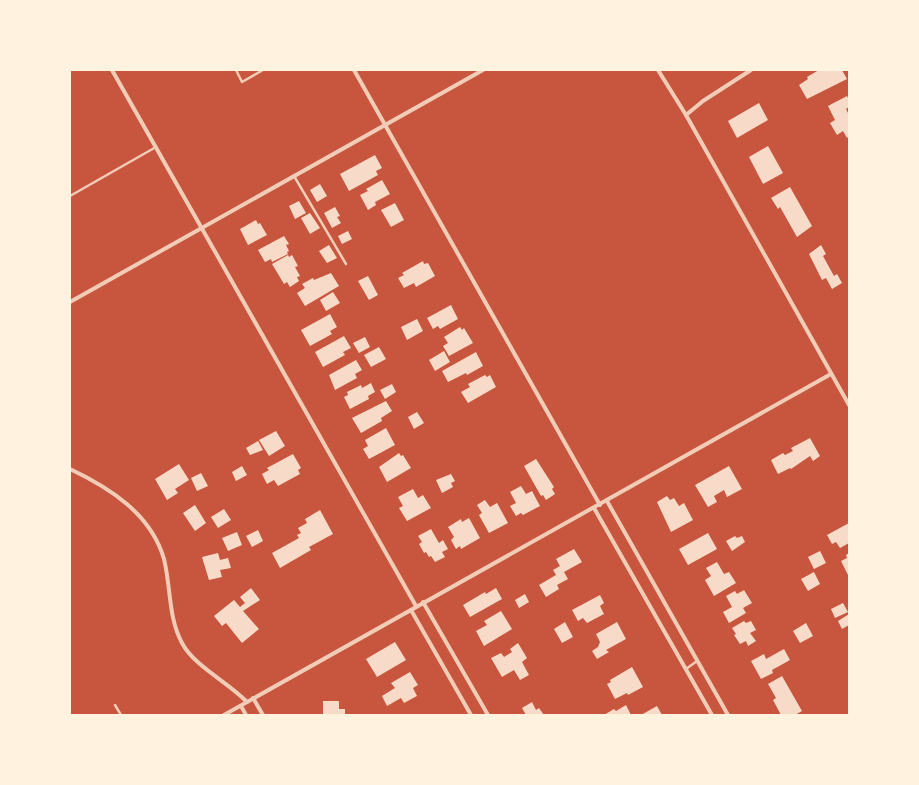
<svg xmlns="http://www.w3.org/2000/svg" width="919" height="785" viewBox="0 0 919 785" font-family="Barlow,sans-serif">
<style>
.building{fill:#f7dbc8}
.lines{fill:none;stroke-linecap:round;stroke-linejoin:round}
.service{stroke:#f1ccb7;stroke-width:2.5}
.minor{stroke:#f1ccb7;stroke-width:4}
</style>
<rect width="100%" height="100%" fill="#c8553d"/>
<!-- building -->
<g class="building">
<path d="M819,70H842L847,79L807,99L799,85L808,79L807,77Z"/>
<path d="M847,96L849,100V107L846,109L849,115V136L847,138L843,131L837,135L830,123L835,120L828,106Z"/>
<path d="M759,103L768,120L737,138L728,121Z"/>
<path d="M768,146L783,173L763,184L749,157Z"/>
<path d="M375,155L382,168L376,171L378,175L349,191L340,174Z"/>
<path d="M382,180L390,194L375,202L376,205L368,210L360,195L368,191L366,189Z"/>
<path d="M320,184L327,196L317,202L310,190Z"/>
<path d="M790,187L812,226L797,237L780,207L778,209L771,198Z"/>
<path d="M299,201L306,213L295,219L289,206Z"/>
<path d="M395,203L404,220L391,227L381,210Z"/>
<path d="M335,207L340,216L337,217L341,223L332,228L324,213Z"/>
<path d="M310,213L320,228L310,234L301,218Z"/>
<path d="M256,220L258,224L260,223L267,235L248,245L240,229Z"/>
<path d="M348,231L352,239L342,244L338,236Z"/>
<path d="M284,236L289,244L286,245L289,251L287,252L288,254L272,262L271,259L265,262L258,250Z"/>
<path d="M329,245L337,258L327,263L319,251Z"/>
<path d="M821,245L826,254L823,256L834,276L837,274L842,283L832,289L826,278L822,280L809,254Z"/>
<path d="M288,255L289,257L292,255L298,266L295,267L300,276L297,277L299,281L290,287L287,282L284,284L272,264Z"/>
<path d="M423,261L424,264L428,263L435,276L416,287L414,283L404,288L398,278L404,275L402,273Z"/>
<path d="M331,273L339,286L305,306L297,293L305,288L302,284L313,278L314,280Z"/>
<path d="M368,276L378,295L369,300L358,281Z"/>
<path d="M333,292L340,303L326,311L320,300Z"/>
<path d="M451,305L458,319L440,329L438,326L433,329L427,318Z"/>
<path d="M330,314L337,327L330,331L332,334L310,346L301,330Z"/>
<path d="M417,319L423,331L407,340L401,327Z"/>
<path d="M460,327L462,330L464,328L473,343L449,356L443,346L448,343L444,337Z"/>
<path d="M344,336L351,348L343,352L345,355L323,367L315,352Z"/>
<path d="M365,337L370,347L359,353L353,343Z"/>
<path d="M379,347L386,359L371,367L364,355Z"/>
<path d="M444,351L450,362L435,371L429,360Z"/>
<path d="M476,352L483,366L467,375L466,373L448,382L442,371Z"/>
<path d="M356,360L362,370L355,374L357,378L335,390L329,375Z"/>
<path d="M485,375L487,377L490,375L496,387L468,403L461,392L470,387L468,384Z"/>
<path d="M371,383L375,392L368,396L369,399L350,409L344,397L348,395L347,392L361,385L362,388Z"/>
<path d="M392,384L396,392L385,399L380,390Z"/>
<path d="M386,401L392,411L381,418L382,421L361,433L352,418Z"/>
<path d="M417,412L424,423L414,429L408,417Z"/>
<path d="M386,428L395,445L369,459L363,449L368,446L365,440Z"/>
<path d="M276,431L285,446L269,456L259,440Z"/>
<path d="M810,438L820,456L813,461L810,456L791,469L790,468L778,474L771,460L783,453L785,455L793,451L791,448Z"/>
<path d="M258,441L263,450L250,455L246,448Z"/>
<path d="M399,453L401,456L403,455L411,468L387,482L379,467Z"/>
<path d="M293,454L301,468L298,470L300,474L278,486L274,480L267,484L262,474L269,470L267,468Z"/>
<path d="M536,459L554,487L552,489L555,494L546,500L543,495L541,496L524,466Z"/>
<path d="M179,464L189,480L175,489L178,493L167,500L155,479Z"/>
<path d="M242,466L247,475L236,481L232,472Z"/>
<path d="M729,466L742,489L727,497L724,490L714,496L717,502L708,507L695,485Z"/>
<path d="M201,473L208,486L197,491L191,478Z"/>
<path d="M451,474L455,481L451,483L453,487L442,493L436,480Z"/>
<path d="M521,486L526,494L532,491L540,506L523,515L521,513L516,516L510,506L516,503L510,492Z"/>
<path d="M413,489L418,498L423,495L431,508L407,521L399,508L403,506L398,497Z"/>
<path d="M667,496L670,500L674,498L679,506L684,503L693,520L671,532L657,502Z"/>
<path d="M485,500L490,507L497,503L508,523L489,533L479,515L482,513L477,505Z"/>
<path d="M195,505L206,523L195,531L183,513Z"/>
<path d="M224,509L231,520L218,528L211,517Z"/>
<path d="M320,510L333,534L309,547L311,550L280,568L272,553L299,538L297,535L301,533L298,528L307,523L305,519Z"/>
<path d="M469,518L480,538L461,549L460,546L456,549L451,540L454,537L448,527L461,519L462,522Z"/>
<path d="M849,523V543L840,548L836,542L832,544L827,535Z"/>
<path d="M431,529L439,543L443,540L448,549L442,552L445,557L435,562L431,556L429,557L426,552L424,553L419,544L422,542L418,536Z"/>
<path d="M258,530L263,541L252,547L246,536Z"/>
<path d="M237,532L242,545L228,551L222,538Z"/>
<path d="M708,533L717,549L688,565L679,549Z"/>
<path d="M735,536L737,538L742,536L745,542L732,551L726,541Z"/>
<path d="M574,549L582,562L564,572L568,579L557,585L559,589L546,597L539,585L556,575L553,570L560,566L556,559Z"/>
<path d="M820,551L826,563L814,569L808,557Z"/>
<path d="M218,553L220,560L228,558L231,568L220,570L222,577L209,580L202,557Z"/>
<path d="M849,553V574L848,575L841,561L847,558L846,555Z"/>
<path d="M717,562L724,574L729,572L736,583L714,596L705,580L711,576L706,568Z"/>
<path d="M814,572L820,584L808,591L801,579Z"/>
<path d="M251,588L260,600L243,611L259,629L242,643L226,623L222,626L214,616L234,600L240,607L245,603L240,597Z"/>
<path d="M496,588L502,599L470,617L463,605L485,592L486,594Z"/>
<path d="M744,590L752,603L743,608L746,613L729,623L723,612L732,607L726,596L735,591L737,594Z"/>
<path d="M525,594L529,602L519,608L515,600Z"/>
<path d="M600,595L604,603L600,606L604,614L587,623L583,618L578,621L572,610Z"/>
<path d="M843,603L848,612L835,618L831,609Z"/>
<path d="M501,611L512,629L484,646L476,631L487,625L484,621Z"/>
<path d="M849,614V625L842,629L838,621Z"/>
<path d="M744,621L746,623L751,621L756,630L750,633L756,641L748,646L746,641L740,644L734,635L736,634L732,628Z"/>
<path d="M565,622L573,637L562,643L554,629Z"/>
<path d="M617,622L626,639L606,650L609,652L597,659L592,651L598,647L600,642L596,634Z"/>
<path d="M806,623L813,636L800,643L793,631Z"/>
<path d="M395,642L406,660L377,677L366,659Z"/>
<path d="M518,643L527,658L522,662L529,675L520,680L514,670L502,677L491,658L501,653L504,657L512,652L510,649Z"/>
<path d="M784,649L790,660L772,670L773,673L761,679L751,661L764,654L766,659Z"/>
<path d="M632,667L643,687L628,695L627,693L615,699L607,684L611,682L610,680Z"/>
<path d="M410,672L418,685L413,688L417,696L404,703L401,698L387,706L382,696L395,688L391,683Z"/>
<path d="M782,676L802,711L795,715H781L773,700L776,698L768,684Z"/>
<path d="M323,701H339V709H345V715H323Z"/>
<path d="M532,702L536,710L539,708L544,715H526L522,708Z"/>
<path d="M626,705L631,715H604L614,709L616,711Z"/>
<path d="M657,706L662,715H641Z"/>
</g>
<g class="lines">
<!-- service -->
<g class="service">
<path d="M236,70L242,82L263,70"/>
<path d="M294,176L346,264"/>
<path d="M70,196L156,147"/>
<path d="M686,669L697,661"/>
<path d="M115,705L121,715"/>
</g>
<!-- minor -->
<g class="minor">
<path d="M112,70L416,606"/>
<path d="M354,70L600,505"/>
<path d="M658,70L686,115L849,405"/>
<path d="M686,115L703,101L751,70"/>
<path d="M70,302L483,70"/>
<path d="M70,469C110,488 151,514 164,559C171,587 168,617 182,643C194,666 228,682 247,702"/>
<path d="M607,501L728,715"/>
<path d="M594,508L712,715"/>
<path d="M423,602L488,715"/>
<path d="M411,610L471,715"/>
<path d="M253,698L263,715"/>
<path d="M241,706L246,715"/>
<path d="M224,715L831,374"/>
</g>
</g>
<!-- border -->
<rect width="919" height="785" fill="none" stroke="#fff3e0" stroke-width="142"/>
</svg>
